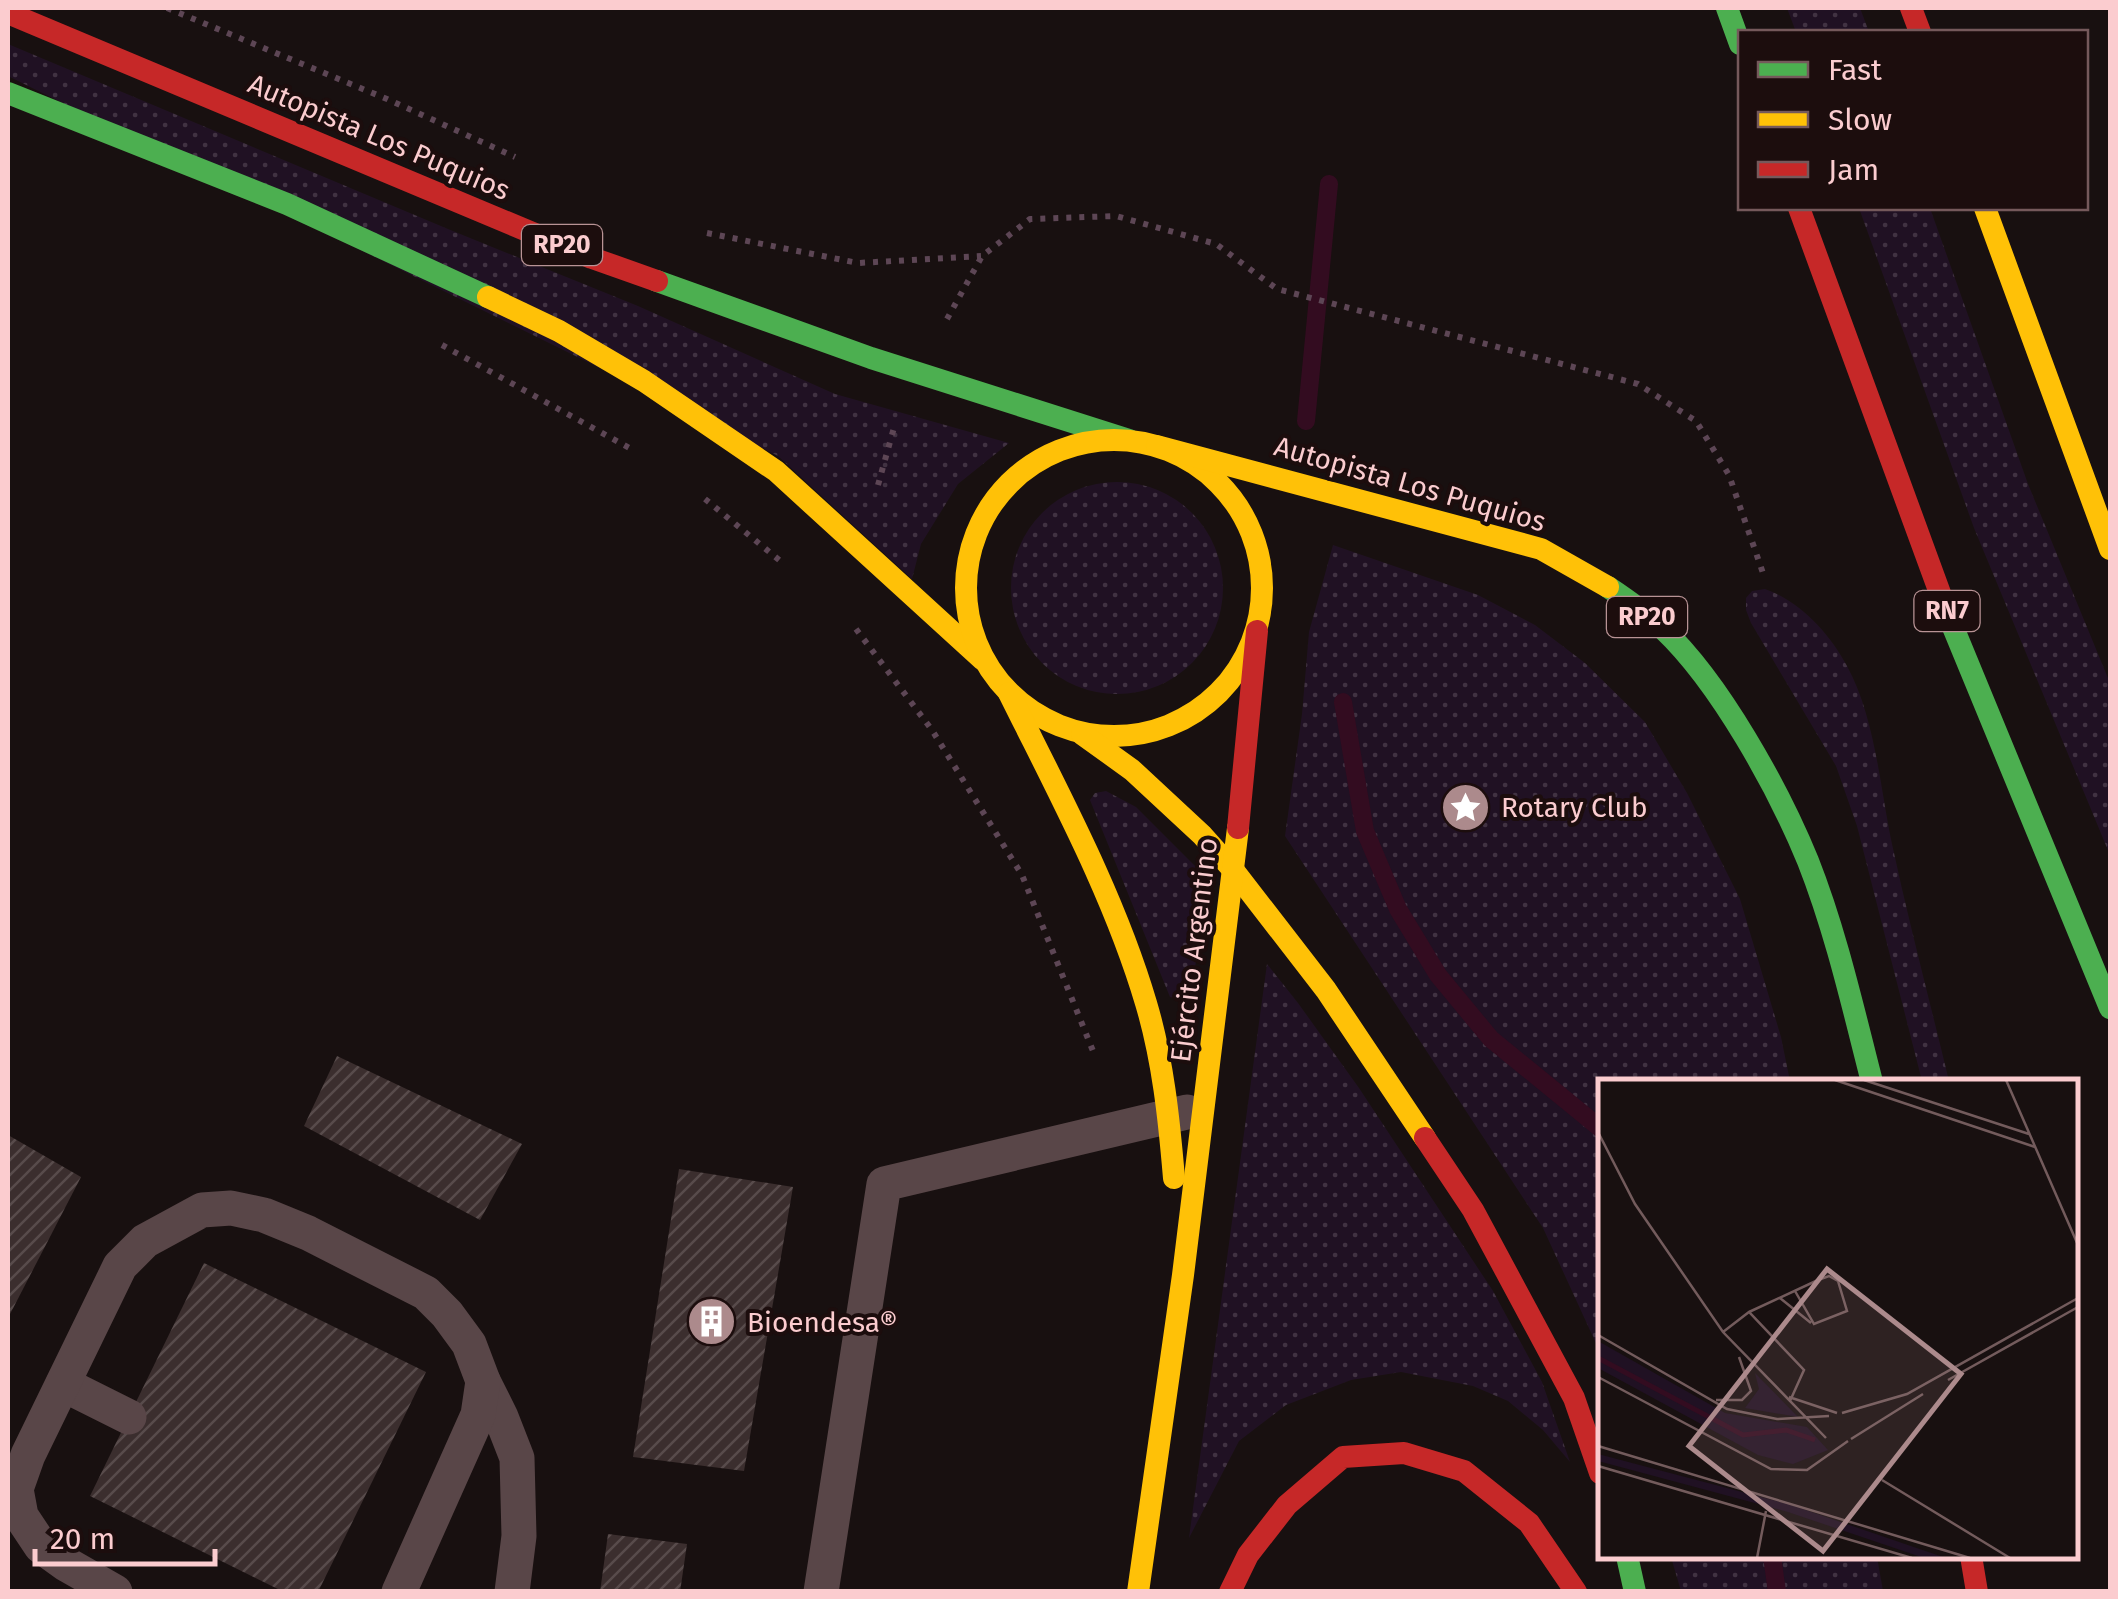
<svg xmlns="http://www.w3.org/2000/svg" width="2118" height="1599" viewBox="0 0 2118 1599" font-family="'Fira Sans',sans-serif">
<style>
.grass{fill:url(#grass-dots)}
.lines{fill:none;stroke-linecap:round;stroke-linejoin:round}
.stream{stroke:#330c20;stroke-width:18}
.building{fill:url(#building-hatch)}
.path{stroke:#5d4655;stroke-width:6;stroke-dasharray:5 8;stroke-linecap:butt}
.lane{stroke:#594648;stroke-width:35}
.fast{stroke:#4caf50;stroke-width:22}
.slow{stroke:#ffc107;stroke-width:22}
.jam{stroke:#c62828;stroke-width:22}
.labels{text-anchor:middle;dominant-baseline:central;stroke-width:8;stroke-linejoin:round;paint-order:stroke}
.shield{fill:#1c0d0d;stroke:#b89395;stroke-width:2.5}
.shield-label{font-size:25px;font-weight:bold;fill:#fbcccf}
.street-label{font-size:28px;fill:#fbcccf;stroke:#1c0d0d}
.poi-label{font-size:28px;fill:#fbcccf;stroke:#1c0d0d;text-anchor:start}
.inset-river{fill:none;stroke:#330c20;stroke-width:5}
.inset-road{fill:none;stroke:#735b5c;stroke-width:2.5}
.view{fill:#ac8a8c;fill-opacity:0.15;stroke:#ac8a8c;stroke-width:5}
.inset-edge{fill:none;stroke:#fbcccf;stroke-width:5}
</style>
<defs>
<pattern id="grass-dots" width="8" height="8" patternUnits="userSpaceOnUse" patternTransform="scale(2.5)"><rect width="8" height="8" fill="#201123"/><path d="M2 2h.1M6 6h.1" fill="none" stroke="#413242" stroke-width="1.8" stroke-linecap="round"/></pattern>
<pattern id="building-hatch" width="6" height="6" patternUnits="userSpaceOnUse" patternTransform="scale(2.5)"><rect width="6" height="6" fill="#3b2e2e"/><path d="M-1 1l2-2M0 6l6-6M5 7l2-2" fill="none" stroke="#584b4b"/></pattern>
</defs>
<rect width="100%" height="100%" fill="#181010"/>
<!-- grass -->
<g class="grass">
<path d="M1787,8H1860L1869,32H1796Z"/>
<path d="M8,44L448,229L638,306L835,394L1009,443L958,484L921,544L912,579L778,456L8,76Z"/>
<path d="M1859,208H1930L2028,484L2110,683V855L1974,528Z"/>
<circle cx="1117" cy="588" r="106"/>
<path d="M1333,545L1478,595L1535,625L1585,663L1645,722L1687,793L1740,899L1781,1037L1790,1081L1600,1082V1352L1543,1228L1285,836L1302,714L1309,632Z"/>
<path d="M1765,589C1800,601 1830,634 1847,666C1875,717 1880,787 1892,844C1909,923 1930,1002 1949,1081H1922L1857,826L1836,766L1751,623L1746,610V598L1752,591Z"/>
<path d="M1106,791L1136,807L1210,881L1191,990L1179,999L1170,997L1090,800L1095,793Z"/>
<path d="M1267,964L1298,1003L1359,1088L1493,1291L1542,1382L1570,1462L1543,1430L1508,1401L1473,1386L1401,1372L1351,1380L1286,1405L1239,1441L1189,1538Z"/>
<path d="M1671,1557H1877L1883,1591H1681Z"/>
</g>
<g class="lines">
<!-- stream -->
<g class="stream">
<path d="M1306,421L1329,184"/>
<path d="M1343,702L1365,831L1398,909L1438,975L1491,1039L1600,1128"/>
<path d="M1772,1556L1777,1592"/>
</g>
</g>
<!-- building -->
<g class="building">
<path d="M337,1056L522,1144L480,1220L304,1126Z"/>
<path d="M8,1135L81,1177L8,1318Z"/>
<path d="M679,1169L793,1187L744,1471L633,1457Z"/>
<path d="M204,1263L426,1372L318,1592H284L90,1496Z"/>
<path d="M608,1534L687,1544L680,1592H600Z"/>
</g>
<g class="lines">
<!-- path -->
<g class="path">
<path d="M167,8L387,99L515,157"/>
<path d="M707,233L858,263L981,256"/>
<path d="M947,319L982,256L1030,219L1116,216L1216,244L1277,289L1638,384L1696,421L1729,475L1764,576"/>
<path d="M442,345L633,450"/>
<path d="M878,485L895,424"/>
<path d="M705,499L784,564"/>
<path d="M856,629L932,730L1022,875L1095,1056"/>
</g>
<!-- lane -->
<g class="lane">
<path d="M483,1381L501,1417L517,1458L519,1536L512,1592"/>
<path d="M63,1384L129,1417"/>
<path d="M115,1592L66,1564L41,1546L21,1516L16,1489L28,1455L120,1266L145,1241L202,1210L231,1208L264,1215L308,1233L426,1293L447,1314L469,1344L483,1381L478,1415L399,1592"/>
<path d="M821,1592L884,1184L1187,1112"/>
</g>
<!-- fast -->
<g class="fast">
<path d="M1727,8L1740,44"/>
<path d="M8,93L287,204L488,297"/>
<path d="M657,281L871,358L1129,440"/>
<path d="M1608,587C1626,599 1646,613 1663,629C1720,683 1778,788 1808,861C1836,932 1853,1008 1872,1082"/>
<path d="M1948,615L2110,1008"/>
<path d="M1627,1556L1635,1592"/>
</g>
<!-- slow -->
<g class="slow">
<path d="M1985,208L2110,549"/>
<path d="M488,297L559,331L644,381L776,471L983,660"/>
<circle cx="1114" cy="588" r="148"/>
<path d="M1157,446L1541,549L1608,587"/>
<path d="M1009,693C1059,794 1114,895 1146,1003C1163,1060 1169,1119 1174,1178"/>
<path d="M1082,734L1132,770L1202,835L1234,871L1326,990L1425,1138"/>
<path d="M1138,1592L1183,1275L1238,828"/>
</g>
<!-- jam -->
<g class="jam">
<path d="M1911,8L1920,32"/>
<path d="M8,13L592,258L657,281"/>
<path d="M1799,208L1948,615"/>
<path d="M1238,828L1257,631"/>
<path d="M1425,1138L1473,1210L1574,1398L1600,1473"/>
<path d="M1971,1556L1977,1592"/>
<path d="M1230,1592L1248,1555L1287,1505L1343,1457L1404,1453L1464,1471L1529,1523L1576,1592"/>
</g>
</g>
<!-- icons -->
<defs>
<symbol id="sight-disc" viewBox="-11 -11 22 22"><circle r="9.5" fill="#ac8a8c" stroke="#1c0d0d"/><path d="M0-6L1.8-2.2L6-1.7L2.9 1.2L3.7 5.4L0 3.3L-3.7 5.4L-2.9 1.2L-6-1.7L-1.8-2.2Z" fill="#fff"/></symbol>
<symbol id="building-disc" viewBox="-11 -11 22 22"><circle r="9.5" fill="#ac8a8c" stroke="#1c0d0d"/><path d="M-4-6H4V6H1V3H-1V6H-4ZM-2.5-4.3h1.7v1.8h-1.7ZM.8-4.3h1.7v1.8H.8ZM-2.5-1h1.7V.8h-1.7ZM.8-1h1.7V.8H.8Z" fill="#fff"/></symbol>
</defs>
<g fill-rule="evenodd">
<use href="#sight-disc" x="1438" y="780" width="55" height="55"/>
<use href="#building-disc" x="684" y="1294" width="55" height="55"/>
</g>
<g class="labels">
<!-- shield labels -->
<g class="shield">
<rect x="522" y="225" width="80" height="40" rx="8"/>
<rect x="1914.5" y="591" width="65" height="40" rx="8"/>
<rect x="1607" y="597" width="80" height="40" rx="8"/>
</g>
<g class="shield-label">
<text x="562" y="245">RP20</text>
<text x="1947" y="611">RN7</text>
<text x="1647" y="617">RP20</text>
</g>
<!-- street labels -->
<g class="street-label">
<text transform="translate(379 137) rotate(23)">Autopista Los Puquios</text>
<text transform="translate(1410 484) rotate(16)">Autopista Los Puquios</text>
<text transform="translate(1194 950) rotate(-83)">Ejército Argentino</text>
</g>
<!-- poi labels -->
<g class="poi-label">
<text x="1501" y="807">Rotary Club</text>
<text x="747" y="1322">Bioendesa®</text>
</g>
</g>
<!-- overview -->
<g transform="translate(1598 1079)">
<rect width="480" height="480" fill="#181010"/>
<path d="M0,262L127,334L209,348L230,371L195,385L160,376L0,289ZM157,294L200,338L147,329L161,310ZM0,375L190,425L348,479H326L190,433L0,382Z" fill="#201123"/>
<path class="inset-river" d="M0,279L145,356L188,351L217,361"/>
<path class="inset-road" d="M237,1L437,68M266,1L431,55M408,1L480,166M0,53L37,125L125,253L228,359M182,219L213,244M151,233L220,201L231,197L240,202L249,232L216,245L197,212M125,253L151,233L206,291L192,322M0,256L129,330L179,340L231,337M0,298L173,390L209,391L250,362M350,301L480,228M191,318L239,334M118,321H144L153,312L141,278M244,334L309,315L480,219M253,360L325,315M0,367L372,479M0,387L314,479M284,401L412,479M159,479L168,432"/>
<path class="view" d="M229,190L363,295L225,472L91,367Z"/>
<rect width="480" height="480" class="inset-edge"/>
</g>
<!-- border -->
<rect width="2118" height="1599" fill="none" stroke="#fbcccf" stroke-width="20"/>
<!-- legend -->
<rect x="1738" y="30" width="350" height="180" fill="#1c0d0d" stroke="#75595b" stroke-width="2.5"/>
<rect x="1758" y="62" width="50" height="15" fill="#4caf50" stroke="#75595b" stroke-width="2.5"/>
<text x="1828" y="80" font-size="30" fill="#fbcccf">Fast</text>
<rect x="1758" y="112" width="50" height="15" fill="#ffc107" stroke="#75595b" stroke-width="2.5"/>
<text x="1828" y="130" font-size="30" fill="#fbcccf">Slow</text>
<rect x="1758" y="162" width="50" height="15" fill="#c62828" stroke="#75595b" stroke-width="2.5"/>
<text x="1828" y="180" font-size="30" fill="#fbcccf">Jam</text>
<!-- scale -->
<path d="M35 1549v15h180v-15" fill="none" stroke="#fbcccf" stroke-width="5"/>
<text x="50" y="1549" font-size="30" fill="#fbcccf" stroke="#1c0d0d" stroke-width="8" paint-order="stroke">20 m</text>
</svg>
